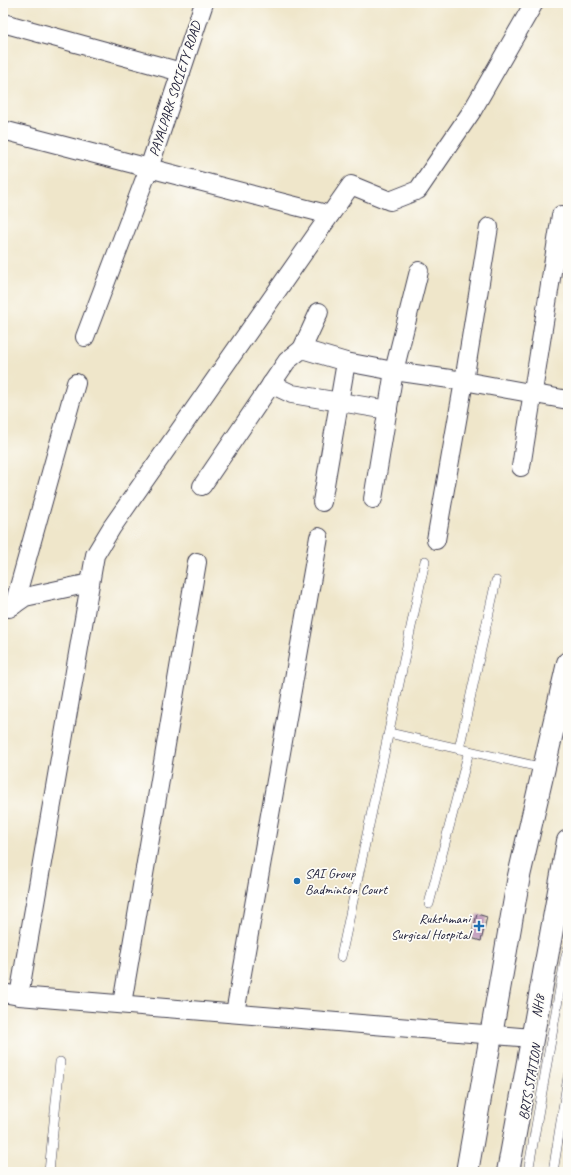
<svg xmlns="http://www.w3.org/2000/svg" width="571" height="1175" viewBox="0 0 571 1175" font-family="Caveat,sans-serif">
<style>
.building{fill:#c5a0c0}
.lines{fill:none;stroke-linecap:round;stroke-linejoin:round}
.service-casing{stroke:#413f50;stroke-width:10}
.minor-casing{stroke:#413f50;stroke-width:20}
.tertiary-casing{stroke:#413f50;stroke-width:24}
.primary-casing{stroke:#413f50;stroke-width:24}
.service{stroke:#fff;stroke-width:9}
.minor{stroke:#fff;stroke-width:18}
.tertiary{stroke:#fff;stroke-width:22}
.primary{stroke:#fff;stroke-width:22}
.poi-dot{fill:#1f6fb2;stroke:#fdfcf7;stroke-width:1.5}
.labels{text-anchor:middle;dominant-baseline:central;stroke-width:3.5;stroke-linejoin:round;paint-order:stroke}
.street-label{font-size:14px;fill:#22223b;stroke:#fdfcf7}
.poi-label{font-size:14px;fill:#22223b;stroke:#fdfcf7;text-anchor:start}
</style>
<rect width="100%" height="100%" fill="#fdfcf7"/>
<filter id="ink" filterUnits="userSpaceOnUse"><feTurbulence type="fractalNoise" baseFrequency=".025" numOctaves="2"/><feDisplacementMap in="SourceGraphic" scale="8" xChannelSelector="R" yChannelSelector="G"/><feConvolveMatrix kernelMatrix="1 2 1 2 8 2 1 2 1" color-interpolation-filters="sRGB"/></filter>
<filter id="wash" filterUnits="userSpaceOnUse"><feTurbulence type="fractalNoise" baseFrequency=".012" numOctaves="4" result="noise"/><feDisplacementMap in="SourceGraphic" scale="16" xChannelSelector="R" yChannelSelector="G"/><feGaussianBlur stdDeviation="0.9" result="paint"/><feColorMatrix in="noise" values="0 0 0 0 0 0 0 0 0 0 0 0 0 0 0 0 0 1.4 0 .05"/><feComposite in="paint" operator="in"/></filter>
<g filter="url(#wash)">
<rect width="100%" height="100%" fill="#efe6ca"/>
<g id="blocks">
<!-- building -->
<path class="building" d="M477,914L487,917L481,941L471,938Z"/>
</g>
</g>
<g filter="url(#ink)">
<use href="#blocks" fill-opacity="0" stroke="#413f50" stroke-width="1"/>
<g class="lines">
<defs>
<g id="service">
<path d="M389,733L544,768"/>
<path d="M459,749L496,581"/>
<path d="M429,904L469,751"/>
<path d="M341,957L425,561"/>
<path d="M49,1172L60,1062"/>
<path d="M528,1172L565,960L568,949"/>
<path d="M553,1172L568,1077"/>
</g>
<g id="minor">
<path d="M3,23L181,72"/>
<path d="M3,130L149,168L204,3"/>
<path d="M85,337L149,168L330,215"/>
<path d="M302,349L319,312"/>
<path d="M271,384L292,394L388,410"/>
<path d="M521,467L561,215"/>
<path d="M202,486L287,361L302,349L346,362L394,371L464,381L568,400"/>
<path d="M373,499L394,371L419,271"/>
<path d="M322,502L346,362"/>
<path d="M436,540L464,381L489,227"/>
<path d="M14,605L76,383"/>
<path d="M9,608L25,597L90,583"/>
<path d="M3,993L19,996L532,1038"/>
<path d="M19,996L95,555L112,527L351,185L390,201L418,190L472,111L534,3"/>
<path d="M122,1004L197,562"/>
<path d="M235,1013L319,537"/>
</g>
<path id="tertiary" d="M467,1172L519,876L568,663"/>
<path id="primary" d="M508,1172L568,841"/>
</defs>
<!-- service casing -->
<use href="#service" class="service-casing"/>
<!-- minor casing -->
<use href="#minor" class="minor-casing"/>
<!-- tertiary casing -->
<use href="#tertiary" class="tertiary-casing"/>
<!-- primary casing -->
<use href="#primary" class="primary-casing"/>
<!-- service -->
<use href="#service" class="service"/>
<!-- minor -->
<use href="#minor" class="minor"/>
<!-- tertiary -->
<use href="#tertiary" class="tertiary"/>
<!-- primary -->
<use href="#primary" class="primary"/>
</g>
</g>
<!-- markers -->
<g class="poi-dot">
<circle cx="297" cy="881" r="4"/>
<path d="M477 920h4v4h4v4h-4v4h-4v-4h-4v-4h4z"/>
</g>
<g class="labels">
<!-- street labels -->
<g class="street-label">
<text transform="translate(175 89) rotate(-72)">PAYALPARK SOCIETY ROAD</text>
<text transform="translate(538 1006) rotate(-80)">NH8</text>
<text transform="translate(530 1082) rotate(-80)">BRTS STATION</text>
</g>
<!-- poi labels -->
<g class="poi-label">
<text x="305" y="873">SAI Group<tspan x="305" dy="16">Badminton Court</tspan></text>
<text x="470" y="918" text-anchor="end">Rukshmani<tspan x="470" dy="16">Surgical Hospital</tspan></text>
</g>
</g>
<!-- margin -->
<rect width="571" height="1175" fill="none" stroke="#fdfcf7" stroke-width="16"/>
</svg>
